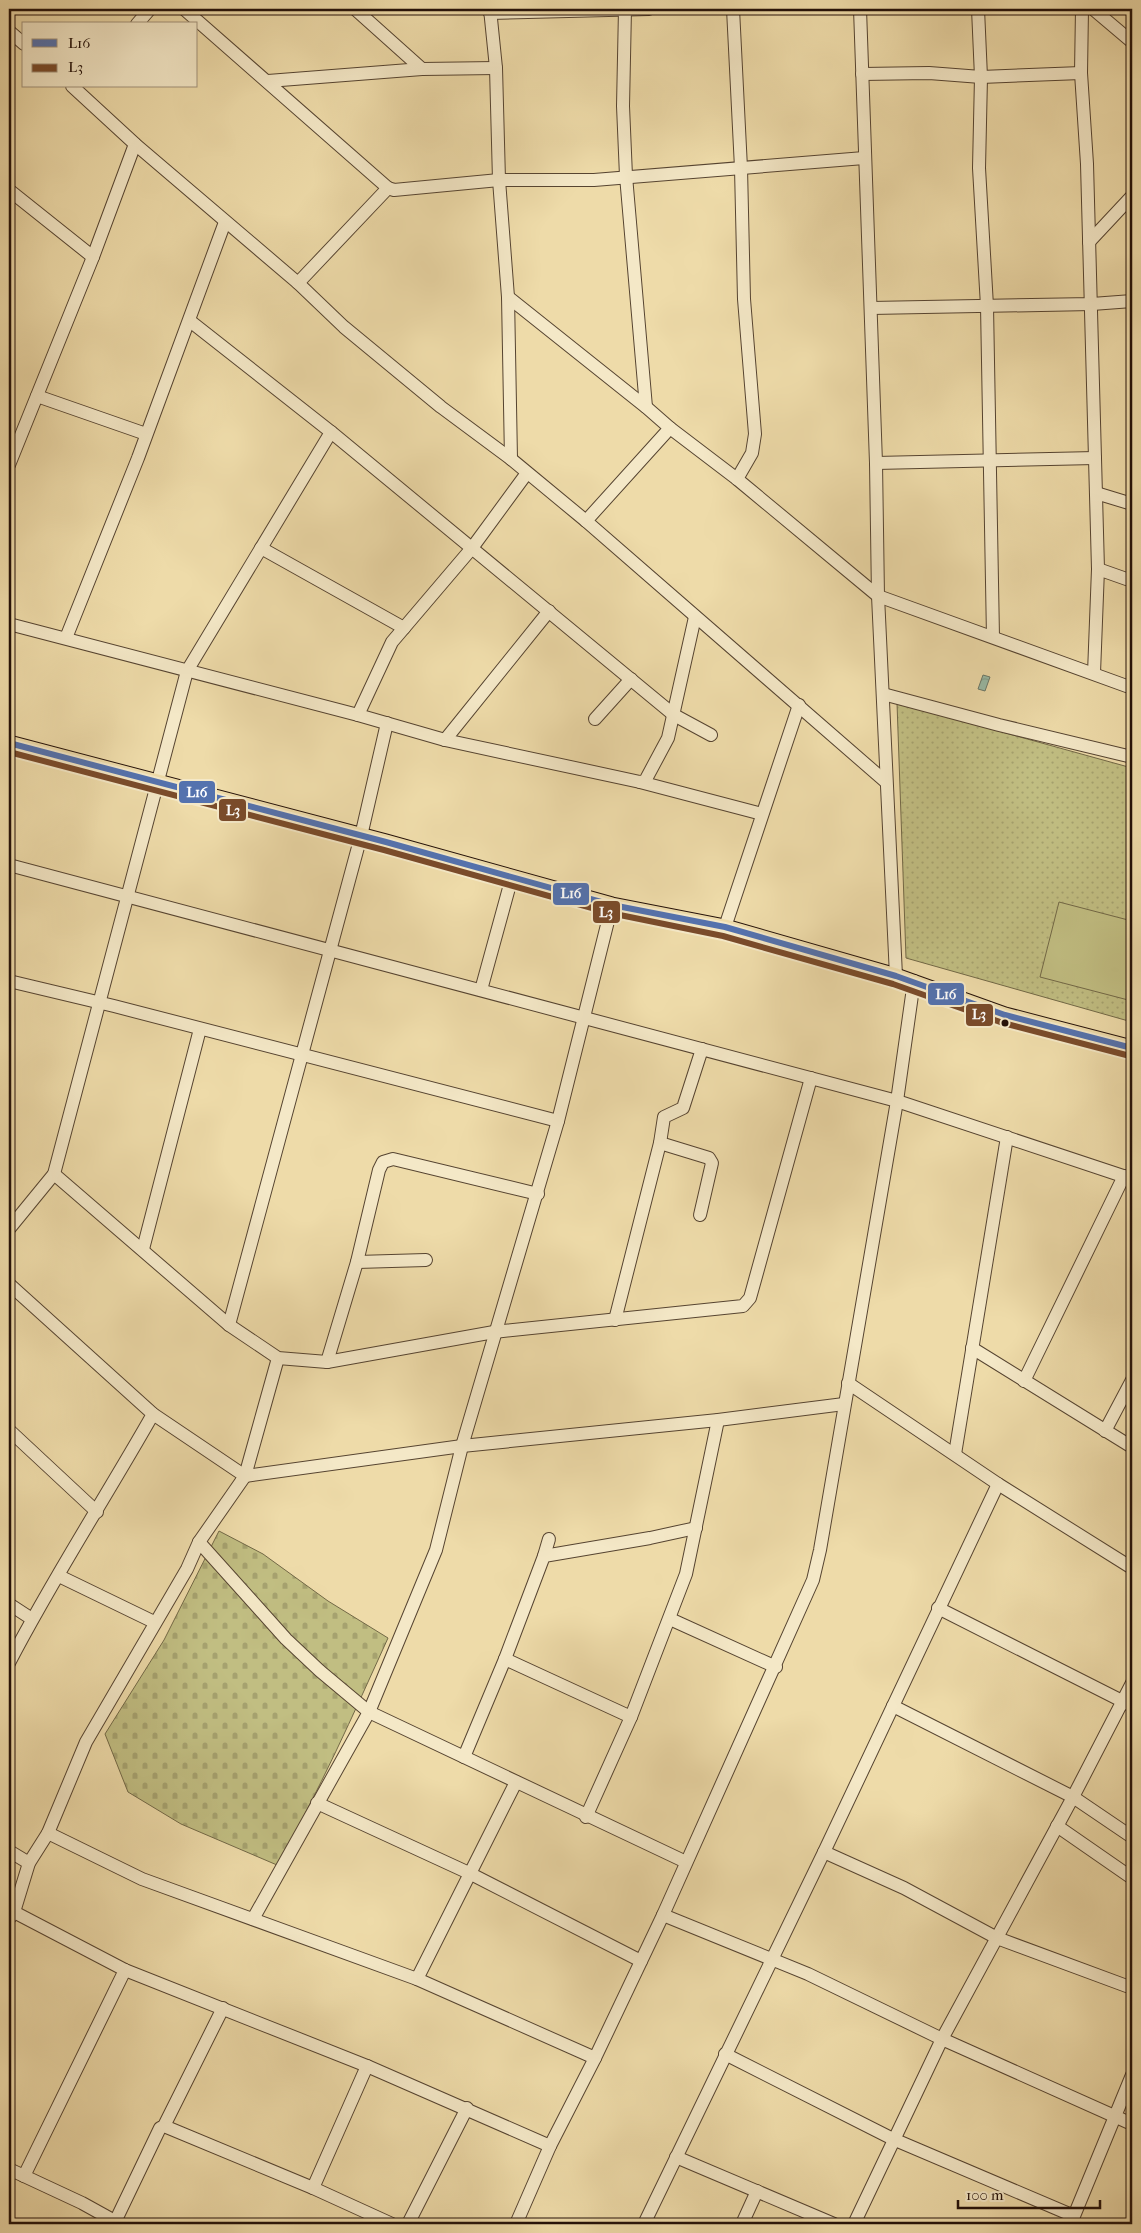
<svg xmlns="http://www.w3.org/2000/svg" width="1141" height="2233" viewBox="0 0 1141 2233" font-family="'IM FELL French Canon',serif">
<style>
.grass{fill:url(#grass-dots);stroke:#726846}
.cemetery{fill:url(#cemetery-stones);stroke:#726846}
.pitch{fill:#c1be82;stroke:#726846}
.water{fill:url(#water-waves);stroke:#6a7768}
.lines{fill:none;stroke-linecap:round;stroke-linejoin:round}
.minor-casing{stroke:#564431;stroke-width:14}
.major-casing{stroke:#241109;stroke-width:17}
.minor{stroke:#f4e8c7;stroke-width:12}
.major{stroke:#eedba9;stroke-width:15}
.bus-1-casing{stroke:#f4e8c7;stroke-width:10}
.bus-2-casing{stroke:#f4e8c7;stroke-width:10}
.bus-1{stroke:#5472ae;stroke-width:6}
.bus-2{stroke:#7a4b2a;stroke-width:6}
.bus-dot{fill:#241109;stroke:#f4e8c7;stroke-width:2}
.line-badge{stroke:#f4e8c7;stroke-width:2}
.badge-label{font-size:14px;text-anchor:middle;font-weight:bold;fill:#fff}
</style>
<defs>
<pattern id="grass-dots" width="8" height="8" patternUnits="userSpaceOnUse" patternTransform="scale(1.25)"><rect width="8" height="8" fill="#c1be82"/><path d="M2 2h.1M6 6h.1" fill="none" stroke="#a6a26f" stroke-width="1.8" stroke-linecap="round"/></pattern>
<pattern id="cemetery-stones" width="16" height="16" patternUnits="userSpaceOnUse" patternTransform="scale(1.25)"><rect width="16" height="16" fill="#c1be82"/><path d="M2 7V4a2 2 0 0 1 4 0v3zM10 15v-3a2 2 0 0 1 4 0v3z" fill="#a6a26f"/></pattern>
<pattern id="water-waves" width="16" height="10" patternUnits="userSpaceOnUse" patternTransform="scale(1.25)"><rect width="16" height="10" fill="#99bba7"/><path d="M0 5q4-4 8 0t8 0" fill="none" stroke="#84a08e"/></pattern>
</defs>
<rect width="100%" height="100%" fill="#eedba9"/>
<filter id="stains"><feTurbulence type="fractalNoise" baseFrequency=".004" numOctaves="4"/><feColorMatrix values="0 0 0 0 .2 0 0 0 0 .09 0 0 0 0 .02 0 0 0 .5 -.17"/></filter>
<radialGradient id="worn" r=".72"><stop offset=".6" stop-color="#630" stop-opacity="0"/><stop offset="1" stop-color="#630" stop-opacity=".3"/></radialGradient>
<!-- grass -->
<path class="grass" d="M897,703L1132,768V1022L906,958Z"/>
<!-- cemetery -->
<path class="cemetery" d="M219,1531L263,1554L328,1601L388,1638C353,1715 319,1792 277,1865L181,1824L128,1792L105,1734L164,1640Z"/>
<!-- pitch -->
<path class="pitch" d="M1059,902L1132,921V1001L1040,977Z"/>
<!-- water -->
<path class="water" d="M983,675L990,677L985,691L978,689Z"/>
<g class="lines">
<defs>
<g id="minor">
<path d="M184,9L388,188"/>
<path d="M355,9L422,69"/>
<path d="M490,9L496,68L499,180L508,297L511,459"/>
<path d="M625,9L623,106L626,176L646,407"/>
<path d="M733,9L741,168L744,299L755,434L752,453L737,479"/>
<path d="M860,9L876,463L878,596L896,976"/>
<path d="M978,9L981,77L979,168L987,306L993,637"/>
<path d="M1082,9L1081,73L1087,164L1098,569L1094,673"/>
<path d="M1093,9L1132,42"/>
<path d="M490,13L649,9"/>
<path d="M137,24L150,9"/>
<path d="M9,31L24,44"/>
<path d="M862,74L929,73L981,77L1081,73"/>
<path d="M268,81L422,69L496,68"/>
<path d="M72,86L135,144L298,283L344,327L441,407L511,459L586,521L886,782"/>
<path d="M9,190L93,257"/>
<path d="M1089,242L1132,196"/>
<path d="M298,283L388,188L394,190L499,180H594L864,158"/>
<path d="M508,297L646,407L670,428L737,479L878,596L1132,688"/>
<path d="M871,308L1092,304L1132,301"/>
<path d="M190,321L331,432L674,715L711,735"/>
<path d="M37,396L146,434"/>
<path d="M876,463L1095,458"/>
<path d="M9,465L93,257L135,144"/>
<path d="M1096,493L1132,504"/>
<path d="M586,521L670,428"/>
<path d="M261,548L404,628"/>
<path d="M1098,569L1132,581"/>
<path d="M9,624L358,715L445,740L640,782L762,814"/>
<path d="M66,638L138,458L225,222"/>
<path d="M883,694L999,725L1132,757"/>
<path d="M358,715L392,642L472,548L527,473"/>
<path d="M595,719L631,679"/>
<path d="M445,740L549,611"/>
<path d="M640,782L645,781L668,738L695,617"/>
<path d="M9,865L897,1101L1132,1179"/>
<path d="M725,927L799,705"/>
<path d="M9,981L114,1006L558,1121"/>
<path d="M481,990L512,877"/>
<path d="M660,1143L709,1158L712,1163L700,1215"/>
<path d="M54,1174L229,1325L278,1358L327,1362L494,1332L743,1306L750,1298L811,1078"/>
<path d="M9,1229L54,1174L187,671L331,432"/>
<path d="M143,1249L200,1029"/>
<path d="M357,1262L426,1260"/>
<path d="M9,1284L153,1414L245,1476L462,1446L718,1420L844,1404"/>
<path d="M615,1320L660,1143L664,1117L683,1108L702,1049"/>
<path d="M229,1325L361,836L387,723"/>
<path d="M972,1348L1132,1447"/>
<path d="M327,1362L357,1262L379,1170L383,1162L393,1159L538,1194"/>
<path d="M1024,1381L1124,1176"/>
<path d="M848,1383L998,1484L1132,1568"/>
<path d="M9,1430L97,1512"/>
<path d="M1105,1431L1132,1380"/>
<path d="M955,1454L1007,1137"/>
<path d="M199,1542L286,1639L320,1671L369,1712L686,1862"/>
<path d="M544,1556L549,1539"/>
<path d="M59,1576L154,1622"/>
<path d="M9,1604L32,1619"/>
<path d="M938,1608L1132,1706"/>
<path d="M670,1619L776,1667"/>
<path d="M505,1659L631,1717"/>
<path d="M9,1663C53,1578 106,1497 153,1414"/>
<path d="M893,1706L1073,1797L1132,1837"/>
<path d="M464,1757L505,1659L544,1556L650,1538L696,1528"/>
<path d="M317,1803L469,1873L641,1961"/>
<path d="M586,1817L631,1717L686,1574L718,1420"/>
<path d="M1057,1826L1132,1878"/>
<path d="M48,1833L142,1879L417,1979L595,2058"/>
<path d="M9,1851L29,1863"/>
<path d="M824,1852L904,1888L997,1938L1132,1988"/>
<path d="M14,1912L125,1970L367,2066L550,2146"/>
<path d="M663,1915L808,1974L942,2039L1132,2124"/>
<path d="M9,1919L14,1912L29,1863L48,1833L86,1742L187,1569L199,1542L245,1476L278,1358"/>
<path d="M253,1919L369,1712L436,1550L462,1446L558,1121L612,905"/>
<path d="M417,1979L516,1782"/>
<path d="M725,2054L893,2139L1074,2216L1132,2075"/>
<path d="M164,2126L313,2188L392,2224"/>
<path d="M676,2157L834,2224"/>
<path d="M9,2169L82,2203L120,2224"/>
<path d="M24,2176L125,1970"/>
<path d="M313,2188L367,2066"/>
<path d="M114,2224L160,2128L164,2126L223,2008"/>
<path d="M408,2224L467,2108"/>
<path d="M516,2224L550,2146L595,2058L663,1915L813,1580L820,1550L897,1101L914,981"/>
<path d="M644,2224L824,1852L998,1484"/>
<path d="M742,2224L757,2191"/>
<path d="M854,2224L942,2039L1073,1797L1132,1683"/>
</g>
<path id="major" d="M9,743L386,842L612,905L725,927L896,976L1005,1015L1132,1048"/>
</defs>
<!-- minor casing -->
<use href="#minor" class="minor-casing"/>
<!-- major casing -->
<use href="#major" class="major-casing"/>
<!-- minor -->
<use href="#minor" class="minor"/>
<!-- major -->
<use href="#major" class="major"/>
<defs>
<path id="bus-1" d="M9,743L386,842L612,905L725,927L896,976L1005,1015L1132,1048"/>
<path id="bus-2" d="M9,752L384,850L610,913L723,936L893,984L1003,1023L1130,1056"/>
</defs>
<!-- bus-1 casing -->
<use href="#bus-1" class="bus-1-casing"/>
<!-- bus-2 casing -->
<use href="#bus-2" class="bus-2-casing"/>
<!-- bus-1 -->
<use href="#bus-1" class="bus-1"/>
<!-- bus-2 -->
<use href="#bus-2" class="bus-2"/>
</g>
<!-- markers -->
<circle class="bus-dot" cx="1005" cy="1023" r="4.5"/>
<g class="line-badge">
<rect x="178" y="780" width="38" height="24" rx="5" fill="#5472ae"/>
<rect x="218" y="798" width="29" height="24" rx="5" fill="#7a4b2a"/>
<rect x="552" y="882" width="38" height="24" rx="5" fill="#5472ae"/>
<rect x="592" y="900" width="29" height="24" rx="5" fill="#7a4b2a"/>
<rect x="927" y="982" width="38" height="24" rx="5" fill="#5472ae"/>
<rect x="965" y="1003" width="29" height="24" rx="5" fill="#7a4b2a"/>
</g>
<g class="badge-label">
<text x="197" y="797">L16</text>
<text x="233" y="815">L3</text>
<text x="571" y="898">L16</text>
<text x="606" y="917">L3</text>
<text x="946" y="999">L16</text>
<text x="979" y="1019">L3</text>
</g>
<!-- margin -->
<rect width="1141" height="2233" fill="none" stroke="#eedba9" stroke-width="30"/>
<rect x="10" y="10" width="1121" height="2213" fill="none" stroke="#241109" stroke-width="2.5"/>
<rect x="15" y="15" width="1111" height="2203" fill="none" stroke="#241109"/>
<!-- legend -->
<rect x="22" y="22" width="175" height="65" fill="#f4e8c7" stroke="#a1927b"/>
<rect x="32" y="39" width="25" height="8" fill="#5472ae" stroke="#a1927b"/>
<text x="68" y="48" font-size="15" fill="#241109">L16</text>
<rect x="32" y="64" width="25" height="8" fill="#7a4b2a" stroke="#a1927b"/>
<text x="68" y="72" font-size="15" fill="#241109">L3</text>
<!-- scale -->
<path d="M958 2200v8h142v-8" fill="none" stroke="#241109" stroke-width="2.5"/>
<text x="966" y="2200" font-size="15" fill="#241109" stroke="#f4e8c7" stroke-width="4" paint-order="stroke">100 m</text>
<rect width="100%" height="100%" filter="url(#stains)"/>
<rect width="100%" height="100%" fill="url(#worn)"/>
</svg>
